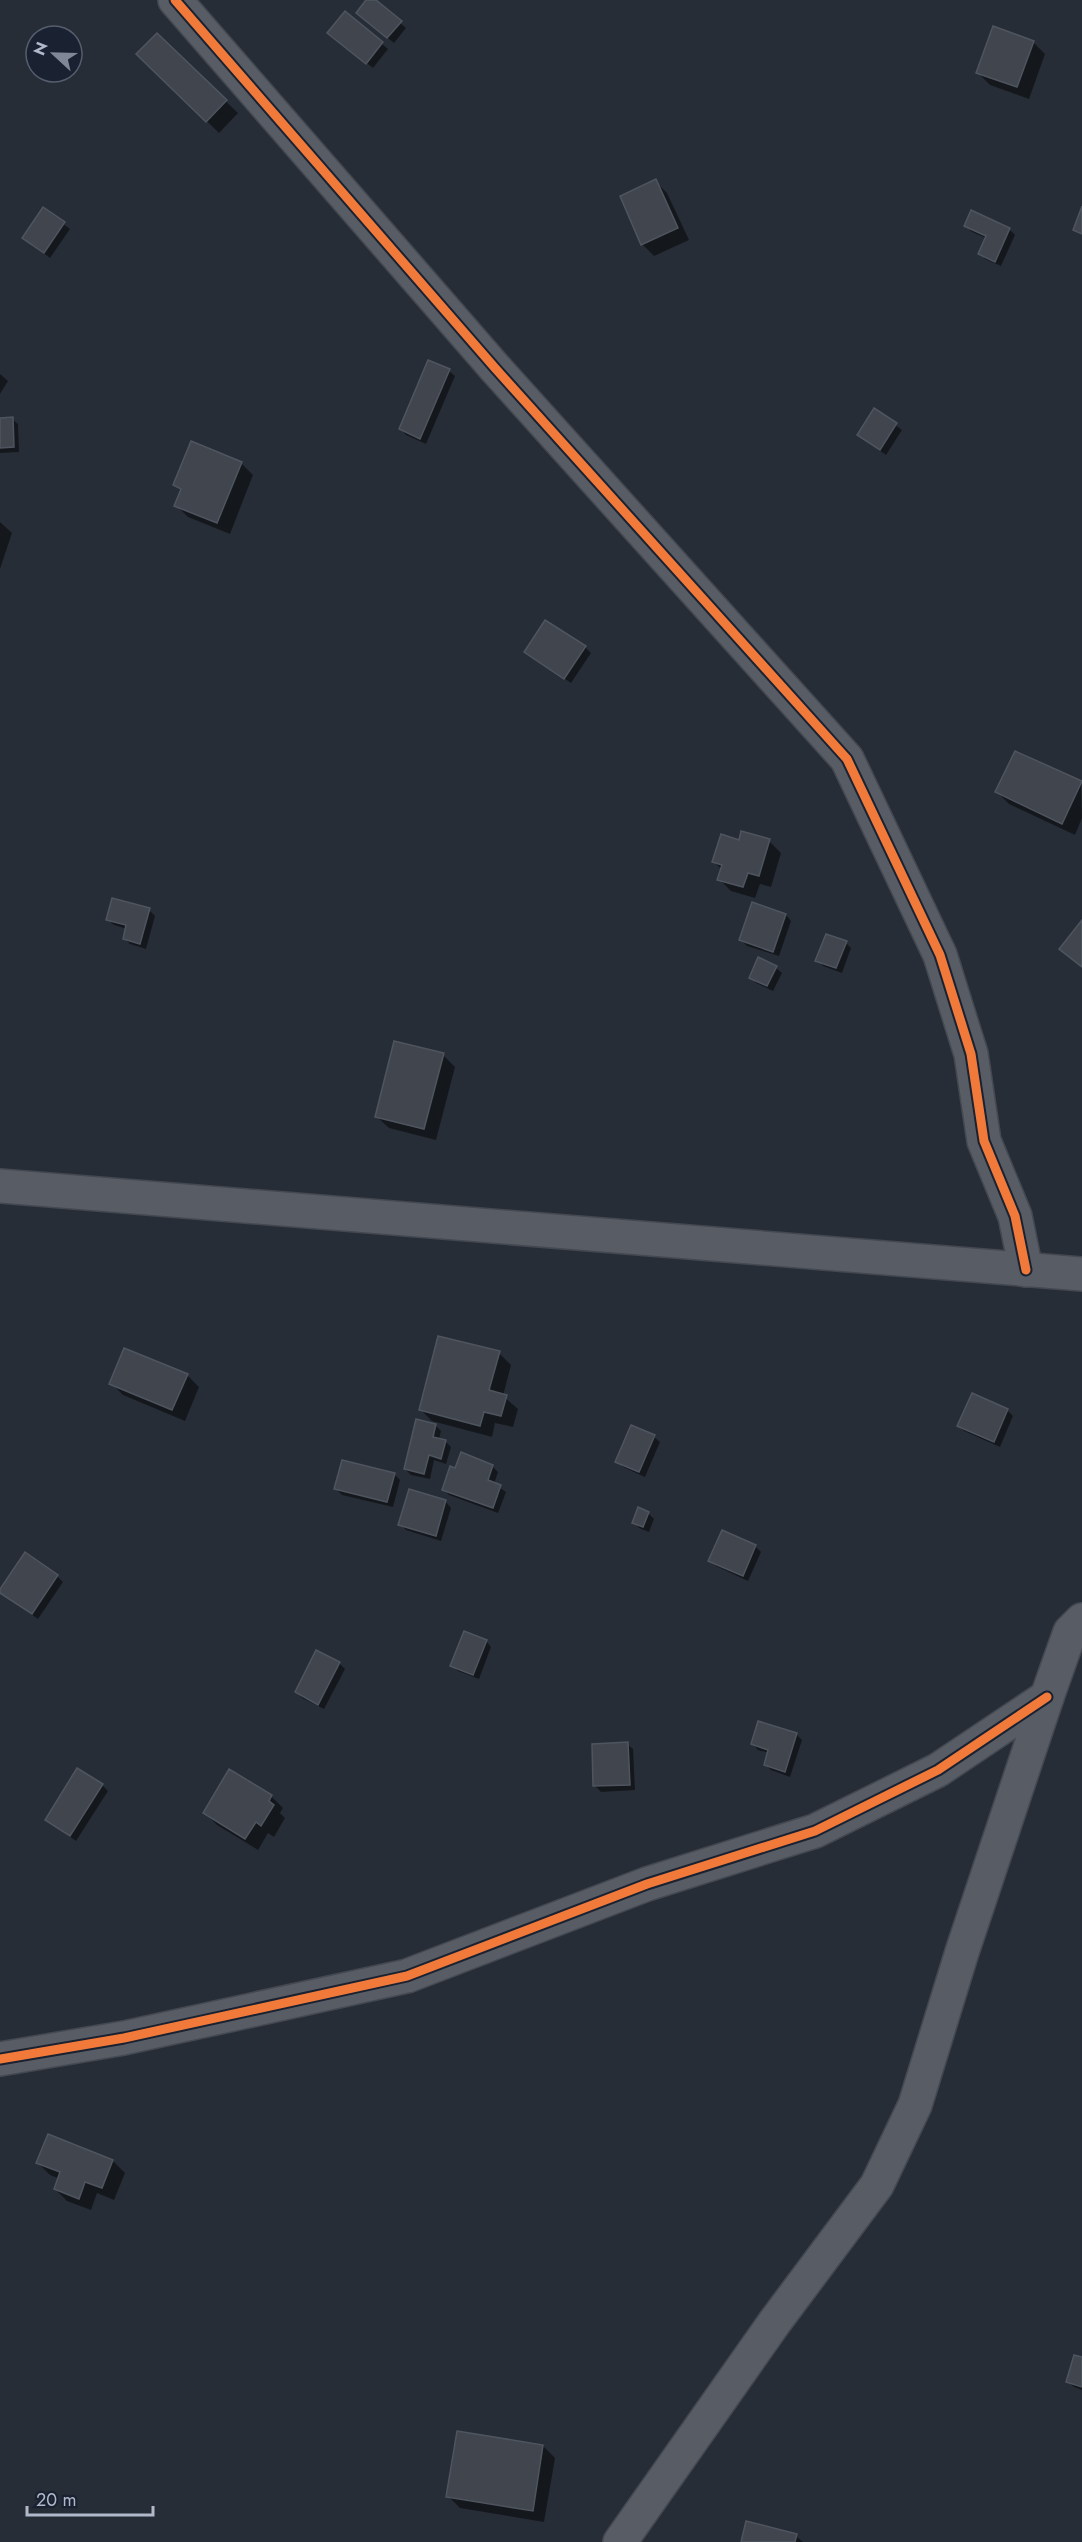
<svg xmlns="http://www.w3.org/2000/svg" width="1082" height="2542" viewBox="0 0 1082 2542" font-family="Jost,sans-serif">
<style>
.shadow{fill:#0007}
.building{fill:#40454e;stroke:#4f555f;stroke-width:1.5}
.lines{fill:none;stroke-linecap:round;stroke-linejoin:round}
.minor-casing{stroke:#444850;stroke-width:36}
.minor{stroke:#585c64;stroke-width:33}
.cycleway-casing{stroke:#1a2232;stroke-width:13}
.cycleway{stroke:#f17a3a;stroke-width:9}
</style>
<rect width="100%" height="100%" fill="#272d37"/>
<!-- shadow -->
<g class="shadow">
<path d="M367,0H373L406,28L394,43L363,18Z"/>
<path d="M345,13L388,49L373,68L335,38Z"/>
<path d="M157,36L238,113L219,133L138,54Z"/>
<path d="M1033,42L1045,54L1029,99L990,85L978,73Z"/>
<path d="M655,181L667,193L689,240L654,256L642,244Z"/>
<path d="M43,209L70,229L50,258L24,238Z"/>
<path d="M972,212L1010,230L1015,235L1001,266L985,259L980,253L986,238L972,232L966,226Z"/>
<path d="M449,371L455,376L426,444L406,435L401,429Z"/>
<path d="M0,374L8,381L0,394Z"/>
<path d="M875,410L902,430L886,455L858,435Z"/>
<path d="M0,419H12L18,424L19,452L0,453Z"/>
<path d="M241,463L253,475L230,534L188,517L176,505L182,492L175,485Z"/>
<path d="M0,522L12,533L0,569Z"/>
<path d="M585,647L591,653L571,683L526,652Z"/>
<path d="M1081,782L1082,818L1075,835L1009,804L997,792Z"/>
<path d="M769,841L781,853L771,887L760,884L755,898L731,891L719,879L722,870L714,862L740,842Z"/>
<path d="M753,904L786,915L791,921L779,956L747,946L741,940Z"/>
<path d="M149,910L155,916L146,949L130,944L124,938L127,929L114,925L108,920Z"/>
<path d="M846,943L851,948L842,973L823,966L817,960Z"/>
<path d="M759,959L776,968L782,973L773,991L756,983L751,977Z"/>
<path d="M443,1055L455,1067L436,1140L389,1128L376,1116Z"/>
<path d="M499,1353L511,1365L503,1396L518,1409L513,1427L495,1423L492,1437L432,1421L420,1409Z"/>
<path d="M187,1375L199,1387L185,1421L123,1395L111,1383Z"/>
<path d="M1007,1410L1013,1416L1000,1447L964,1431L958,1426Z"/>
<path d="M435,1425L441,1431L439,1440L445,1441L451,1447L446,1464L434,1460L430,1479L411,1475L405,1469Z"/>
<path d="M654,1437L660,1442L645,1477L623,1467L617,1461Z"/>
<path d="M492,1466L498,1472L494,1484L506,1492L498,1513L449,1495L443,1489L456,1470Z"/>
<path d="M394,1474L400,1480L393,1507L342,1495L336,1489Z"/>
<path d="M410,1491L446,1502L451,1508L441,1541L406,1530L400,1524Z"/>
<path d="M648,1513L654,1519L649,1532L639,1528L634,1522Z"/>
<path d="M755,1546L761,1552L748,1581L716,1566L710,1561Z"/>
<path d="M57,1576L63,1582L38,1619L0,1592Z"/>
<path d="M486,1641L491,1647L479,1679L458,1671L452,1666Z"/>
<path d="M339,1663L345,1669L324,1709L302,1698L297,1692Z"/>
<path d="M796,1734L802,1740L790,1777L771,1770L765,1764L769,1753L758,1750L753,1744Z"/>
<path d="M627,1744L633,1749L635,1790L601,1792L595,1786Z"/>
<path d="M102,1785L108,1791L76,1841L47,1820Z"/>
<path d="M271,1796L283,1808L280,1813L285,1818L274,1837L268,1833L258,1850L217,1825L205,1813Z"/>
<path d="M113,2161L125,2173L114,2200L97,2193L91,2210L67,2201L55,2189L60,2179L50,2175L38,2163Z"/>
<path d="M1082,2358V2390L1074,2387L1068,2382Z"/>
<path d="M543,2446L555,2458L544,2522L460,2508L448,2496Z"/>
<path d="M796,2536L803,2542H742Z"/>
</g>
<!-- building -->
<g class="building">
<path d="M366,0H376L402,21L387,38L356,13Z"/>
<path d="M345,11L383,42L366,64L327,33Z"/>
<path d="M993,26L1034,41L1017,87L976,73Z"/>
<path d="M157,33L227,100L206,122L136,54Z"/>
<path d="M656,179L678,228L641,245L620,196Z"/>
<path d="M1082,206V234L1073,230Z"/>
<path d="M43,207L65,222L44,253L22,238Z"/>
<path d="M971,210L1010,228L995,262L978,254L986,236L964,226Z"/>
<path d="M428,360L450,369L420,439L399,429Z"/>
<path d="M874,408L897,423L880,450L857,435Z"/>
<path d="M13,417L14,447L0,448V418Z"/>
<path d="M191,441L242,462L217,523L174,506L181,489L173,485Z"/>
<path d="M545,620L586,646L564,679L524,652Z"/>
<path d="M1015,751L1082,781L1062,824L995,792Z"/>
<path d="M741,831L770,839L759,876L748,873L743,887L717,880L722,865L712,862L721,834L739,840Z"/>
<path d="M112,898L150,908L140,944L123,939L126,925L106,920Z"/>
<path d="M752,902L786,914L773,952L739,940Z"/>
<path d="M1082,920V967L1059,949Z"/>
<path d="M826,934L847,941L836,968L815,961Z"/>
<path d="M758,957L777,966L767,986L749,978Z"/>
<path d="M394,1041L444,1053L424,1129L375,1117Z"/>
<path d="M438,1336L500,1351L489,1390L507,1395L501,1416L484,1412L480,1426L419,1410Z"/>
<path d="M124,1348L188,1374L172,1410L109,1384Z"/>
<path d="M972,1393L1008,1409L994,1442L957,1426Z"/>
<path d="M416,1419L436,1424L433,1437L446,1440L441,1459L429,1455L424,1474L404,1469Z"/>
<path d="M631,1425L655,1435L639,1472L615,1462Z"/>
<path d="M461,1452L493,1465L488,1480L501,1485L493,1508L442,1490L450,1466L455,1468Z"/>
<path d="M342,1460L395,1473L387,1502L334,1489Z"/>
<path d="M409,1489L446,1500L436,1536L398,1525Z"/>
<path d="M638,1507L649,1512L643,1527L632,1523Z"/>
<path d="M722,1530L756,1545L743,1576L708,1561Z"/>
<path d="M25,1552L58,1575L32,1614L0,1593V1589Z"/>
<path d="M464,1631L487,1640L473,1675L450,1666Z"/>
<path d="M316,1650L340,1662L318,1705L295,1692Z"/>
<path d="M758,1721L797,1733L785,1772L764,1765L768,1750L751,1744Z"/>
<path d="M628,1742L630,1785L593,1786L592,1744Z"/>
<path d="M77,1768L103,1784L70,1836L45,1820Z"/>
<path d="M229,1769L272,1795L269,1801L274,1805L261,1826L256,1822L245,1839L203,1813Z"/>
<path d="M48,2134L113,2160L102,2188L85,2182L79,2199L54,2189L60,2172L36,2163Z"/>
<path d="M1074,2355L1082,2357V2387L1066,2382Z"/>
<path d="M457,2431L543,2445L533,2511L446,2497Z"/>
<path d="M746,2521L797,2534L795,2542H741Z"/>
</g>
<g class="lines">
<defs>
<g id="minor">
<path d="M175,0L495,368L847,759L940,955L971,1054L984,1141L1015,1216L1026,1270"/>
<path d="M0,1186L1082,1274"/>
<path d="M0,2059L124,2038L407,1976L647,1884L815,1831L938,1770L1047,1697"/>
<path d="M620,2542L774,2323L877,2185L915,2105L962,1952L1047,1697L1070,1632L1082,1620"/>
</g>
</defs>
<!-- minor casing -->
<use href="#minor" class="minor-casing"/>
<!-- minor -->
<use href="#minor" class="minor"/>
<defs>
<g id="cycleway">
<path d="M175,0L495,368L847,759L940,955L971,1054L984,1141L1015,1216L1026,1270"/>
<path d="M0,2059L124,2038L407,1976L647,1884L815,1831L938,1770L1047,1697"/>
</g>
</defs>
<!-- cycleway casing -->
<use href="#cycleway" class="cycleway-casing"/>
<!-- cycleway -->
<use href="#cycleway" class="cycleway"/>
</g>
<!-- north arrow -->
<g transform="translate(54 54) rotate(292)"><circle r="28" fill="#1a2232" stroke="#565e6e" stroke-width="1.5"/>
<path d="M0-4.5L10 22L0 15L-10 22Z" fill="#808796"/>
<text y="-9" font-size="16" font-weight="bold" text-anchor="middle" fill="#b0b8c9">N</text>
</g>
<!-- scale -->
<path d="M27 2506v9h126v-9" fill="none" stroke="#b0b8c9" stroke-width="3"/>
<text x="36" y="2506" font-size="18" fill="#b0b8c9" stroke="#1a2232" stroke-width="4.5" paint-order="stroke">20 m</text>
</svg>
